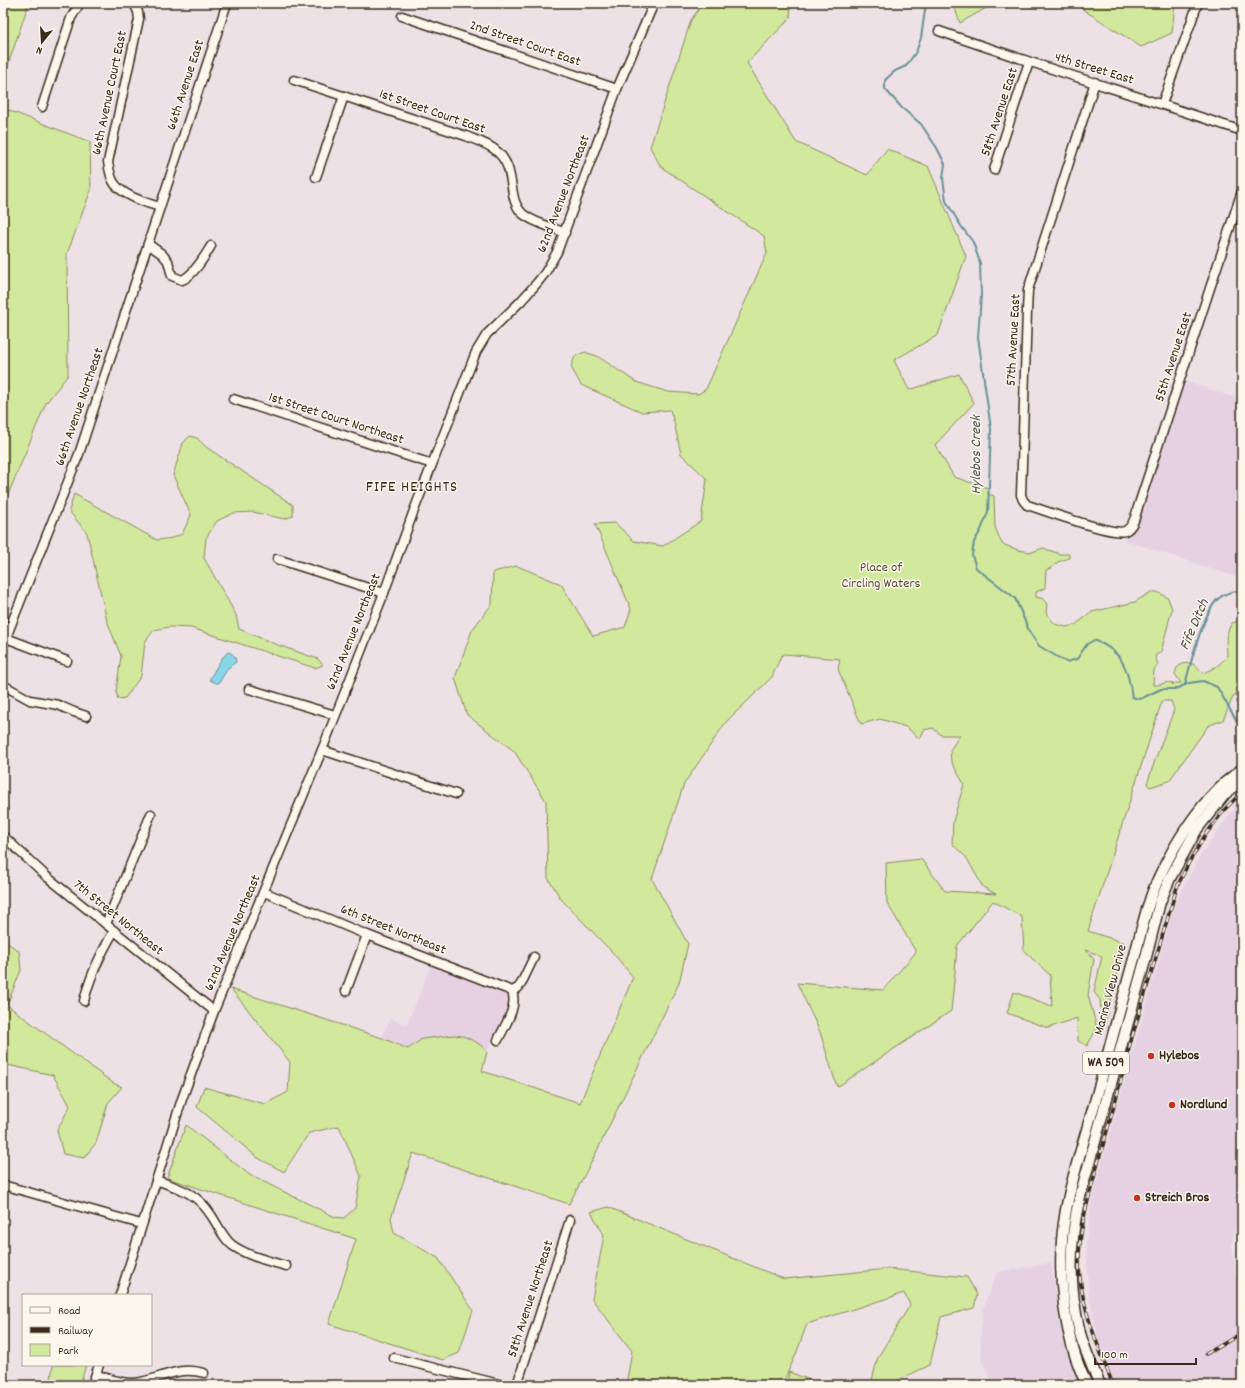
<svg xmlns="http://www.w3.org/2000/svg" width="1245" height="1388" viewBox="0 0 1245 1388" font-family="Dekko,sans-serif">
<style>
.built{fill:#e5d1e2}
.green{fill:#d2e89d;stroke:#86895e}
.water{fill:#88d6e7;stroke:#699197}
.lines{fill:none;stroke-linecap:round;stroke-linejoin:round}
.stream{stroke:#699197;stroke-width:2}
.minor-casing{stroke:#3b2a1e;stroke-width:11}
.major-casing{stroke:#3b2a1e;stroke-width:13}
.minor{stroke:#fbf7ec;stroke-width:8}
.major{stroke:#fbf7ec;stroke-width:10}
.rail-casing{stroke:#3b2a1e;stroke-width:3.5}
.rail{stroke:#fbf7ec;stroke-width:2;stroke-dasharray:6;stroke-linecap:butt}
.poi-dot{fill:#c8321e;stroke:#fbf7ec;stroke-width:1.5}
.labels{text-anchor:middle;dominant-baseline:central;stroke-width:3;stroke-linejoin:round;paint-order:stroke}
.shield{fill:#fbf7ec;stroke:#75685c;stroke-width:1}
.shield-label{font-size:13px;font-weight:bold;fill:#3b2a1e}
.street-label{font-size:14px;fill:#3b2a1e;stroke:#fbf7ec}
.park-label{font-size:14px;fill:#595037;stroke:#fbf7ec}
.poi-label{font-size:14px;font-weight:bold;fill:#3b2a1e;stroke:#fbf7ec;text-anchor:start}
.water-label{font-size:15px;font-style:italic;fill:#4e5550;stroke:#fbf7ec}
.quarter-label{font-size:16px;letter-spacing:1px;fill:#3b2a1e;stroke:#fbf7ec}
</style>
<rect width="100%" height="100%" fill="#eee1e6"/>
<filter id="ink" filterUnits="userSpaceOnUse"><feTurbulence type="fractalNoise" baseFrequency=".025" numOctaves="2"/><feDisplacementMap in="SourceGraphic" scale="8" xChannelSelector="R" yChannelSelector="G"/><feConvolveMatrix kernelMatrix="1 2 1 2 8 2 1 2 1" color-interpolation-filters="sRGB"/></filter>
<g filter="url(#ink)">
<!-- built -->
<g class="built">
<path d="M1179,379L1242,400V579L1124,540Z"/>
<path d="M1236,806L1242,816V1210L1233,1235L1232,1244L1235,1271L1242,1289V1385H1115L1099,1343L1089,1295L1086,1246L1092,1198L1174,906L1201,854Z"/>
<path d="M431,965L505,993L509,997L510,1002L487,1052L483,1047L441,1037L422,1039L408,1049L382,1038L390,1018L407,1025Z"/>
<path d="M1051,1263L1058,1318L1070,1358L1081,1385H993L982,1361L980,1340L983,1310L993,1281L998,1272Z"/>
</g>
<!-- green -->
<g class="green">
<path d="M3,3H29L3,79Z"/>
<path d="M703,3H791L790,18L747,63L796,142L867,175L887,149L928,166L966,256L938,335L894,360L909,390L959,374L974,403L935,445L954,477L988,488V494L994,496L995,527L1002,544L1018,550L1032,552L1043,548L1060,554H1069V558L1058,562L1051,568L1046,570L1045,588L1036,592V597L1044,599L1047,605L1046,613L1055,624L1066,627L1075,625L1092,612L1135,602L1151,592H1158L1168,598L1172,609L1161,652L1156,655L1155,657L1158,664L1154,670L1153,685C1159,686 1166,681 1172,683L1173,685L1175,683H1181L1175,674C1176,672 1176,669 1177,668C1182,662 1192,662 1196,666C1200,669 1200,671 1204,673L1217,666L1227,657C1227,641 1223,638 1232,623L1242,620V687L1233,697L1223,720L1208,726L1169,781L1150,787L1147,784L1155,760L1174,710L1171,701H1162L1088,931L1125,943L1103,1031L1100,1000L1094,992L1102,956L1085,950L1094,959L1088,995L1097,1028L1087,1046L1078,1041L1077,1018L1048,1028L1007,1013L1014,992L1052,1006L1050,975L1024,951L1022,917L993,901L957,946L955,972L951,1011L837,1087L820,1032L797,983L883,990L916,952L887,903L886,863L921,859L945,891L996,894L983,887L966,857L952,844L953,821L964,784L951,761L950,750L960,735H941L933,728L924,730L920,739L906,727L880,719L861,724L838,669L840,659L784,654L781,656L772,677L726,722L684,784L652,879L688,944L679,983L592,1161L569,1204L413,1153L391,1218L394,1233L438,1258L473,1310L459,1353L443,1360L329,1324L356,1239L167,1178L186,1125L250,1175L335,1217L344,1218L355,1208L361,1176L339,1126L309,1133L284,1172L258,1158L197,1107L204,1087L265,1104L288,1092L290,1062L231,989L382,1038L408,1049L422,1039L454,1035L463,1036L476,1042L483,1047L487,1052L482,1071L580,1103L633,977L612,952L561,899L548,878L546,801L514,751L467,715L455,678L472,630L492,604L493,572L517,566L561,584L593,636L625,627L631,609L595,524L615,523L634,541L663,546L701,521L707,479L681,454L674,422L670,410L642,412L581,385L571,367L575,356L585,352L597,356L636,382L668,392L698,394L706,389L767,253L764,236L661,167L650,147L691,20Z"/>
<path d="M953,3H995L960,23Z"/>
<path d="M1073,3H1175L1172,33L1141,47Z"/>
<path d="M3,108L90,142L91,190L67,254L68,375L46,403L3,507Z"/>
<path d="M190,436L197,438L206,447L293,505V516L284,519L253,512L234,513L217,521L206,538L204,558L236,615L239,629L275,644L318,659L323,665L315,668L191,628L169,627L154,630L145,642L141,676L125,698L118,699L116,692L121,656L107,621L87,533L69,511L74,494L157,540L172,538L182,534L191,515L173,475L183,443Z"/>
<path d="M3,940L19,951L21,970L7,1005L113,1083L122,1087L108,1103L96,1143L84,1158L63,1154L57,1130L70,1106L53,1075L3,1064Z"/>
<path d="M608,1207L784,1279L888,1269L967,1277L977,1295L974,1308L941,1317L930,1365L888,1385L872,1380L878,1357L910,1305L904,1293L807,1324L796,1354L782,1385H626L632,1351L592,1299L604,1235L591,1212Z"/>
<path d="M53,1365H86L80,1385H50Z"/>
<path d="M789,1372L823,1385H787Z"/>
</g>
<!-- water -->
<path class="water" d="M228,652C233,653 236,657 236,662L228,668L219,683H216L210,680V678L222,658Z"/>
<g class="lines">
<!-- stream -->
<g class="stream">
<path d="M926,3L921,38L916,52L906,66L895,71L885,80V89L902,108L921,124L937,148L945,164L943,178L946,201L961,226L973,242L980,263L981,296L978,337L991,429L988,512L981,530L974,542L972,555L976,568L1015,598L1030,633L1039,646L1066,662L1077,659L1087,644L1094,640C1123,651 1128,669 1132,697L1140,699L1161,689H1176L1189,683L1203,681L1217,687L1242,730"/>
<path d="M1185,685C1190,665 1203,611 1219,598C1225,593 1234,590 1242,592"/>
</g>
<defs>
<g id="minor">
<path d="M134,3L138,12L139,19L108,162C109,168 110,175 113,181C120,195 146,203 160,207"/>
<path d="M402,16L617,89"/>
<path d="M939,31C1039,66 1141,97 1242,131"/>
<path d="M294,80L466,136C475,140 486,143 494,149C519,167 505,198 523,214C534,223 552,227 565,233"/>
<path d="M1095,82L1028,290L1027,311L1021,495L1023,500L1027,505C1044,510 1113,536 1125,531C1134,527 1136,514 1138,507L1242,191"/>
<path d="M1162,104L1198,3"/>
<path d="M42,107L71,18L80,3"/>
<path d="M994,170L1029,62"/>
<path d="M316,177L344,96"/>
<path d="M148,244L162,254L168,261L172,276L182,280C193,276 205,256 211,246"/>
<path d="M233,399L432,464"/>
<path d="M277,559L384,593"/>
<path d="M6,638L67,661"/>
<path d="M3,645L79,454L227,3"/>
<path d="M3,685L30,700L58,705L74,712L86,716"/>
<path d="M249,689L335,715"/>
<path d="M322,750L456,794"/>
<path d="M3,836L46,876L214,1011"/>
<path d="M264,892L367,935L512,991"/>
<path d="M106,924L151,814"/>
<path d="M346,991L367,935"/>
<path d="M512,991L518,988L521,984L534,957"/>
<path d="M84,1001C90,976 101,953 114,931"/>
<path d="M498,1040C505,1025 518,1007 512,991"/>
<path d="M156,1180C180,1189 196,1192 211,1215C218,1225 223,1238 232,1245C247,1256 269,1261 286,1266"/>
<path d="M3,1185L141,1224"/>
<path d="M120,1295L182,1099L214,1011L322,750L384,593L413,513L476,352L487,334L521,301L537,283L545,273L557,252L617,89L654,3"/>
<path d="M394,1358L503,1385"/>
<path d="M96,1375C108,1378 122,1384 135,1383C161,1380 176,1365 204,1373"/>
<path d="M92,1385L99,1365"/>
<path d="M517,1385L570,1220"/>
</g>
<g id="major">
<path d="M1087,1385C1063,1336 1056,1269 1065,1216C1070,1183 1081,1151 1090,1119C1100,1086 1108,1053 1117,1020C1123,998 1129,977 1135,955C1142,928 1148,899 1161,873C1176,842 1195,812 1219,788C1226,781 1235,775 1242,769"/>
<path d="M1100,1385C1093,1368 1085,1351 1080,1333C1069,1289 1069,1241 1080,1196L1146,957L1160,902L1170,878L1197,829L1225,794L1242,779"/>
</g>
</defs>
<!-- minor casing -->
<use href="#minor" class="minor-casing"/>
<!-- major casing -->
<use href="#major" class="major-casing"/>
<!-- minor -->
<use href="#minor" class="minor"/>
<!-- major -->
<use href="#major" class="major"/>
<defs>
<g id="rail">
<path d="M1206,1354L1242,1333"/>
<path d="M1113,1385C1100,1350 1084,1315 1080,1278C1075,1238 1089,1197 1099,1159C1110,1121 1121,1083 1130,1044L1177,887L1189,862L1206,834L1225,809L1242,792"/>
</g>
</defs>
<!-- rail casing -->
<use href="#rail" class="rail-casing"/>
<!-- rail -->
<use href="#rail" class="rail"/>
</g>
</g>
<!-- markers -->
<g class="poi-dot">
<circle cx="1151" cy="1056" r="4"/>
<circle cx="1172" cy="1105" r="4"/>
<circle cx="1137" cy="1198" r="4"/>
</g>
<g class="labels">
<!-- shield labels -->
<rect class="shield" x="1083" y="1052" width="46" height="22" rx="3"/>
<g class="shield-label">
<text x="1106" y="1063">WA 509</text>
</g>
<!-- street labels -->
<g class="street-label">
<text transform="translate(525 44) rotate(19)">2nd Street Court East</text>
<text transform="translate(1094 69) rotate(17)">4th Street East</text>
<text transform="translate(186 85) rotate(-72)">66th Avenue East</text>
<text transform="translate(110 93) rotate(-78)">66th Avenue Court East</text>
<text transform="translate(432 112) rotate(19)">1st Street Court East</text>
<text transform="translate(1000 112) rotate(-72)">58th Avenue East</text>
<text transform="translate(564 194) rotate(-69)">62nd Avenue Northeast</text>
<text transform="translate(1014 340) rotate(-87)">57th Avenue East</text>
<text transform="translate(1174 357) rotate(-72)">55th Avenue East</text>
<text transform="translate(80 407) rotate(-71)">66th Avenue Northeast</text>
<text transform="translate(336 419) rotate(18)">1st Street Court Northeast</text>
<text transform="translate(354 632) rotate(-68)">62nd Avenue Northeast</text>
<text transform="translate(118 918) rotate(39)">7th Street Northeast</text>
<text transform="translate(393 930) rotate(22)">6th Street Northeast</text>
<text transform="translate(233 933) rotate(-67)">62nd Avenue Northeast</text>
<text transform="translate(1111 990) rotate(-75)">Marine View Drive</text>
<text transform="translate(531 1299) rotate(-72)">58th Avenue Northeast</text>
</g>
<!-- park labels -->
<g class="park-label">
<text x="881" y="568">Place of<tspan x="881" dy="16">Circling Waters</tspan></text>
</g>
<!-- poi labels -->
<g class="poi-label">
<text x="1159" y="1056">Hylebos</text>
<text x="1180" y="1105">Nordlund</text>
<text x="1145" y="1198">Streich Bros</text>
</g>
<!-- water labels -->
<g class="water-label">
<text transform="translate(977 455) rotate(-90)">Hylebos Creek</text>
<text transform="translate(1195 625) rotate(-67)">Fife Ditch</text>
</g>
<!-- quarter labels -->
<g class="quarter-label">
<text x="412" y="487">FIFE HEIGHTS</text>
</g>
</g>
<!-- margin -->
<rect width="1245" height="1388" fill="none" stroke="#fbf7ec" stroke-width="16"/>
<rect x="8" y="8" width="1229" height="1372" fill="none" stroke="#3b2a1e" stroke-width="1.5" filter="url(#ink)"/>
<!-- legend -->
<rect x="22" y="1294" width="130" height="72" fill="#fbf7ec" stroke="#aea59a"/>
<rect x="30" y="1307" width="20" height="6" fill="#fbf7ec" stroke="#aea59a"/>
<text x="58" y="1314" font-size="12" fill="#3b2a1e">Road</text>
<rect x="30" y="1327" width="20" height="6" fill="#3b2a1e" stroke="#aea59a"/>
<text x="58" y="1334" font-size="12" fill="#3b2a1e">Railway</text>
<rect x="30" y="1344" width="20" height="12" fill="#d2e89d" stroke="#aea59a"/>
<text x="58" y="1354" font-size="12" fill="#3b2a1e">Park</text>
<!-- north arrow -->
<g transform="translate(42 42) rotate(198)" stroke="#fbf7ec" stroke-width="3" paint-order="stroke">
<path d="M0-3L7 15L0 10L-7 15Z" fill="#3b2a1e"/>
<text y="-6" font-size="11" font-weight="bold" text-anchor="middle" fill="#3b2a1e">N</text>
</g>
<!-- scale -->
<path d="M1095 1358v6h101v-6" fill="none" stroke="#3b2a1e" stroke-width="2"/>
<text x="1101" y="1358" font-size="12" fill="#3b2a1e" stroke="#fbf7ec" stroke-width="3" paint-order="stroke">100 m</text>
</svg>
